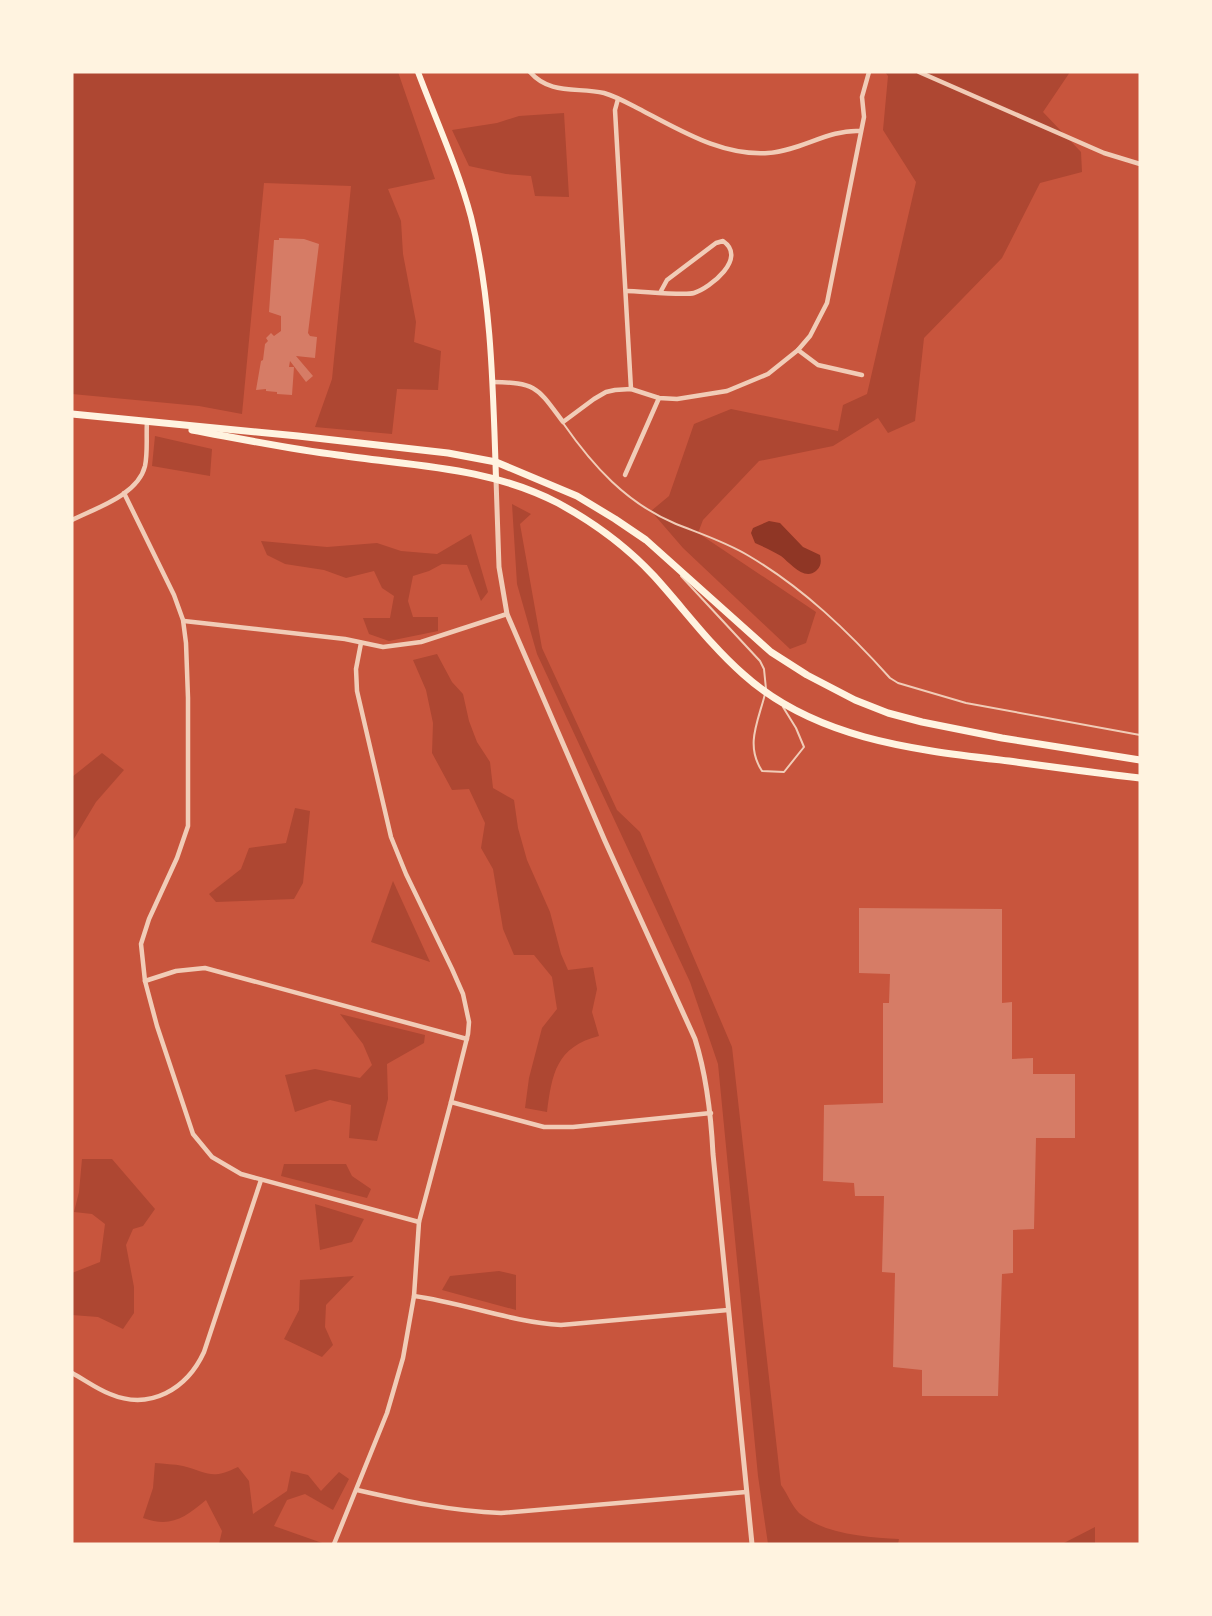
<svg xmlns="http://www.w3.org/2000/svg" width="1212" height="1616" viewBox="0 0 1212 1616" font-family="'Varela Round',sans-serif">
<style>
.green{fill:#ae4732}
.water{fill:#8f3625}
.building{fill:#d67c66}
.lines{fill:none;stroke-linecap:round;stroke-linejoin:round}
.service{stroke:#f1ccb7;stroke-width:2}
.minor{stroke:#f1ccb7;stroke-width:4.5}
.tertiary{stroke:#f1ccb7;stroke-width:5}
.secondary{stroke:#fff3e0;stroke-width:6}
.primary{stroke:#fff3e0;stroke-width:7}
</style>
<rect width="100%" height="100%" fill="#c8553d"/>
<!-- green -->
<g class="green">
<path d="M72,72H398L435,179L388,189L401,221L403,254L416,322L414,342L441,351L438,390L397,389L392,434L315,427L332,379L351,186L264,183L242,414L199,406L72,394Z"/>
<path d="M885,72H1070L1043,112L1081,152L1082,172L1040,183L1002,258L924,338L915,421L888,433L878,418L833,446L759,461L703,520L698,533L816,612L806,643L790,649L683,548L651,511L669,496L694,424L731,409L838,431L843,405L867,394L916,182L883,130L888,76Z"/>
<path d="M564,113L569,197L535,196L531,176L506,174L469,166L452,130L497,123L519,116Z"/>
<path d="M155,436L212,449L210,476L152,466Z"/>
<path d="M512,504L531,514L520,524L542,648L617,810L640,832L732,1047L781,1485C787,1493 792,1506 799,1513C825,1535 867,1537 899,1539L898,1544H768L758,1476L718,1064L690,982L537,654L517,584Z"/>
<path d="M471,534L488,592L481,601L467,565L442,564L429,571L413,576L408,601L413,617H438V631L389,641L369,634L363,618H390L394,596L382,588L374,571L346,578L324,570L285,564L267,555L261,541L327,547L377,543L401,551L437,554Z"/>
<path d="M437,654L452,682L463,694L469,721L477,742L490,762L493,788L514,800L518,828L527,860L550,912L561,954L568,970L593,967L597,989L592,1012L599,1036C556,1047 552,1074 547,1112L525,1108L529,1078L542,1028L557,1009L552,977L534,955H514L503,929L493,869L481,848L485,823L469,789L452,790L432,753L433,723L426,690L413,660Z"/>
<path d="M102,753L124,770L96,802L72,842V777Z"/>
<path d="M295,808L310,811L303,883L294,899L216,902L209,894L241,869L249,848L286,843Z"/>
<path d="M393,881L430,962L371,942Z"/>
<path d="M340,1014L425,1035L424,1043L387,1064L388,1099L377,1141L349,1138L351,1105L330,1100L295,1112L285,1075L315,1069L360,1078L372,1065L363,1044Z"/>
<path d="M82,1159H112L155,1209L143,1226L133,1229L126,1245L134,1287V1313L123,1329L98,1317L72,1315V1273L100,1262L105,1224L92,1214L74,1212L79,1192Z"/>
<path d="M284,1164H346L352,1176L371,1189L367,1198L281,1176Z"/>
<path d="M315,1204L364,1219L352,1242L320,1250Z"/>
<path d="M499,1271L516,1275V1310L442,1290L450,1276Z"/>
<path d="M354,1276L326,1305L325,1327L333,1345L322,1357L284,1339L299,1310L300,1280Z"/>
<path d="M155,1463C164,1464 174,1464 183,1466C210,1473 210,1480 238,1467L249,1481L253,1514L287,1491L291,1471L308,1475L321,1491L339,1472L349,1479L333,1510L305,1494L287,1500L274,1526L325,1544H219L222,1531L206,1500C184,1518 171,1528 143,1518L153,1488Z"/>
<path d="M1095,1527V1544H1062Z"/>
</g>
<!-- water -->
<path class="water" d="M769,521L780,523L803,547L820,555C821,560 822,566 816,571C804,581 790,563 781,556C773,551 764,547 755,543L751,533L753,528Z"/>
<!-- building -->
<g class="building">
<path d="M279,238L304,239L319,244L308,333L310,336L317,337L315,358L296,356L313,376L306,382L290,361L289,367H294L292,395L277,394V392L266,391V389L256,390L261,361L263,360L265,344L268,341L266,338L271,333L274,336L281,331V316L269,312L274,240H279Z"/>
<path d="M859,908L1002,909V1003L1012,1002V1059L1033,1058V1074H1075V1138H1036L1034,1229L1013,1230V1273L1002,1274L998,1396H922V1370L893,1367L895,1273L882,1272L884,1196H855L854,1183L823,1181L824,1105L883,1103V1003H889L890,974L859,973Z"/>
</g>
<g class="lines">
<!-- service -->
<g class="service">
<path d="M563,423C593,466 626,503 676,524C701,534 726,542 749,556C803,588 848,631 890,678L898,683L966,703L1140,735"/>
<path d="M681,576L760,661L764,669L766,689"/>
<path d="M765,694C758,722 745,745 762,771L784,772L804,747L796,728L783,707"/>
</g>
<!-- minor -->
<g class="minor">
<path d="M530,72C550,95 577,87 604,93C618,97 631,105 643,111C682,131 722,156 768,153C800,151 829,129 860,131"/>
<path d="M919,72L1104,153L1140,164"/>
<path d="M618,99L615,110L631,389"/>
<path d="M626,291C640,291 684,296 694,293C710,288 748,258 723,241L716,243L667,280L661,291"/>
<path d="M798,350L818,365L862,375"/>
<path d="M493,382C537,383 537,387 563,422L594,399L606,392L615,390L631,389L659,398L677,399L727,391L768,374L798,350L810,336L827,303L864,117L862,97L869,72"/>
<path d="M625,475L659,398"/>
<path d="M124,493L174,595L183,620L186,643L188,698V826L177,858L149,919L141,944L145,981L157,1026L193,1134L212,1157L241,1174L419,1222"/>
<path d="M72,520C96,508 138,495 145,466C148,452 146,436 147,421"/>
<path d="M184,621L345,639L383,647L421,642L507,614"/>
<path d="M145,981L176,971L205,968L467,1039"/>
<path d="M451,1102L544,1127H573L711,1113"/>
<path d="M414,1296C464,1303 511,1322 561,1325L728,1310"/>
<path d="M72,1373C85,1380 97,1389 110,1394C150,1411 187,1389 204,1352L261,1180"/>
<path d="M357,1490C405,1501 451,1511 501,1513L746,1492"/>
<path d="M334,1544L387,1413L403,1358L414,1296L419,1222L451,1102L468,1034L469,1022L463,994L452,969L406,874L391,837L357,691L356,669L361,643"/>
</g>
<!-- tertiary -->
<path class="tertiary" d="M496,479L499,567L507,614L605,841L695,1039C707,1077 711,1114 713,1154L752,1544"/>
<!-- secondary -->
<path class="secondary" d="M418,72C436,120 458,168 471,217C492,301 493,392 496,478"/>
<!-- primary -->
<g class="primary">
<path d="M72,414L298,436L448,453L496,462L577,496L615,519L646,540L771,652L807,675L855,700L888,713L922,722L1002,738L1140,760"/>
<path d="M192,430C241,439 289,449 338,455C414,466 489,467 558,503C593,522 627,547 654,576C684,609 710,645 743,674C816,740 917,750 1009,761C1053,767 1096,773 1140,778"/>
</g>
</g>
<!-- border -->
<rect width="1212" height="1616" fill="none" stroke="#fff3e0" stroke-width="147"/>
</svg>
